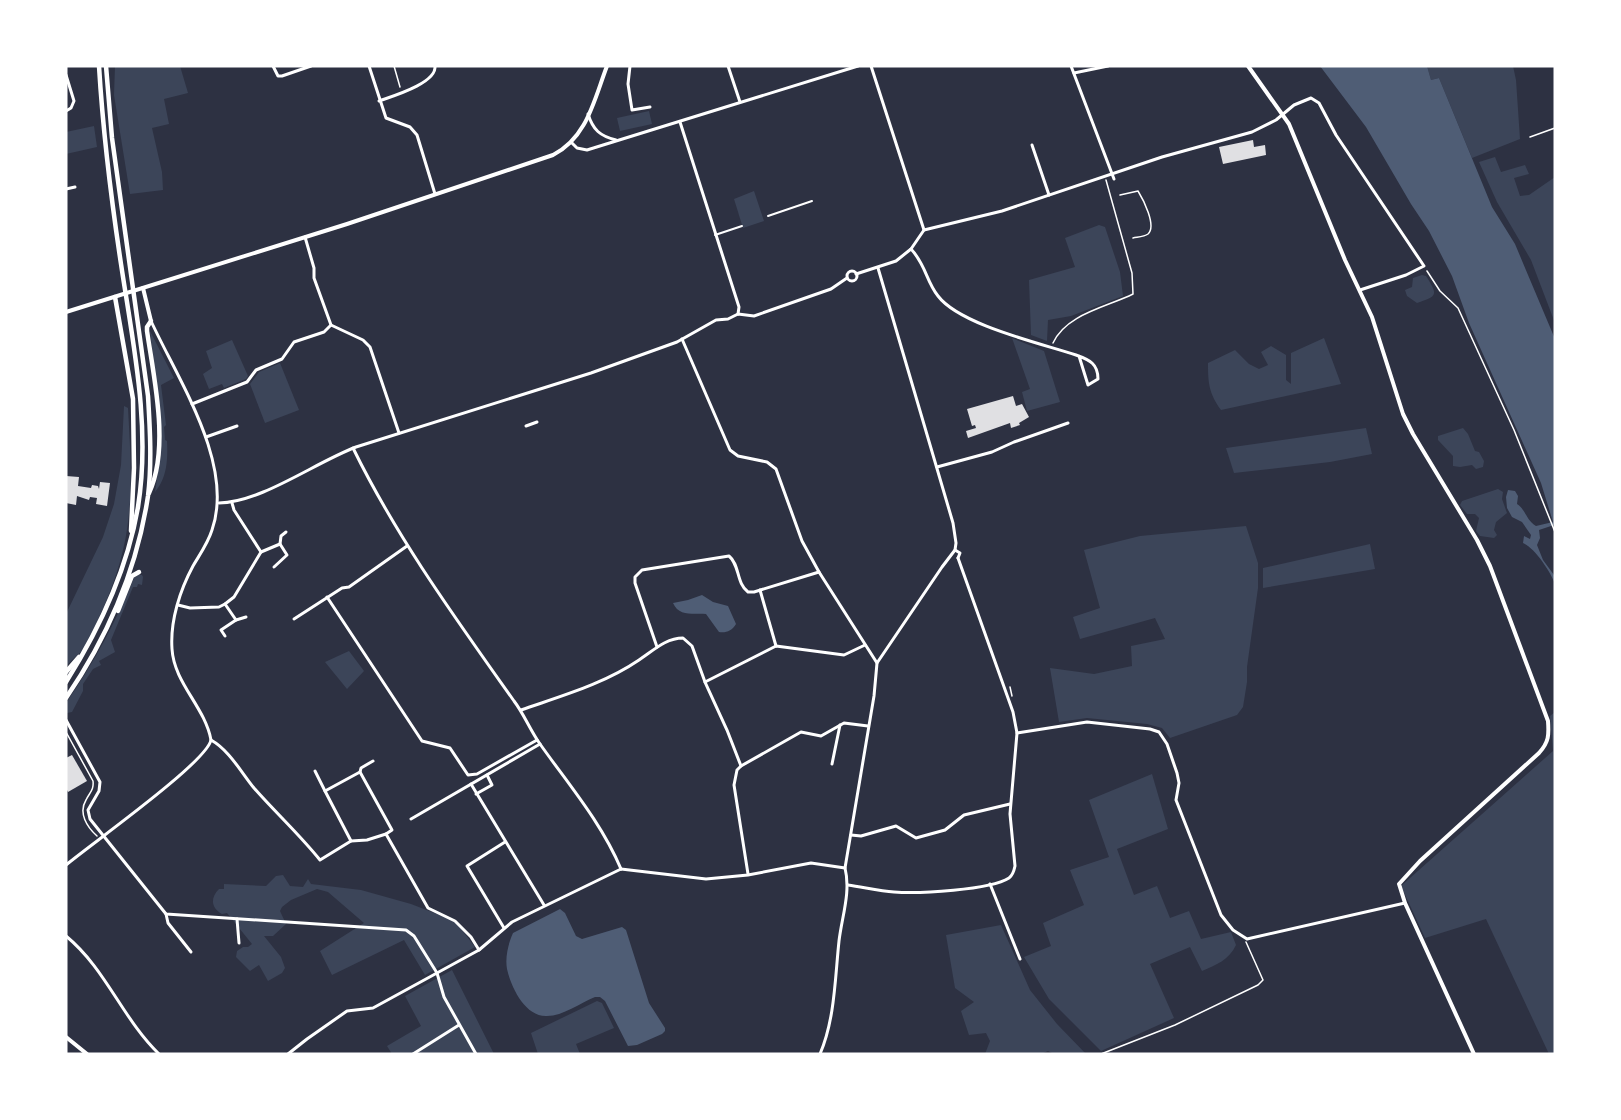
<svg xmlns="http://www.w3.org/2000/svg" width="1621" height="1120" viewBox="0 0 1621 1120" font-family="'Open Sans',sans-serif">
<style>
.green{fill:#3c4559}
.water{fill:#4f5d75}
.building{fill:#e0e0e3}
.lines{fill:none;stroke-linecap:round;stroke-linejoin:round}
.path{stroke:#fff;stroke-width:1.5}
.service{stroke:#fff;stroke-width:1.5}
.pedestrian{stroke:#fff;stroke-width:2}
.minor{stroke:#fff;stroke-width:3}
.tertiary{stroke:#fff;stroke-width:4}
.secondary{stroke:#fff;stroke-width:4}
.primary{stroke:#fff;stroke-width:4.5}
</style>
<rect width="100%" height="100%" fill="#2d3142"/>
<!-- green -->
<g class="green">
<path d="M115,66H180L188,93L164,99L169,124L152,128L162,172L163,190L130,194L114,95Z"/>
<path d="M1427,66H1513L1516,80L1520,139L1472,158L1439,78L1431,80Z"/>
<path d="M649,111L652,124L620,131L617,118Z"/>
<path d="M94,126L97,147L66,154V132Z"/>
<path d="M1495,157L1501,172L1525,165L1529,174L1514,178L1520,196L1529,195L1555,177V323L1531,260L1497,202L1479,162Z"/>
<path d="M754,191L764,221L743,228L734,199Z"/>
<path d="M1099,225L1105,227L1120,272L1123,296L1071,316L1048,320L1047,341L1031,335L1029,280L1075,267L1065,238Z"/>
<path d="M1422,275L1426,276C1438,295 1438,296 1417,303L1407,296L1405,290L1412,287L1413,278Z"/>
<path d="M150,331L174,378L161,385L166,425L164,427L165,440L167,441C168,460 167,478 155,492C165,438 156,385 150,331Z"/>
<path d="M1012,338L1044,351L1060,402L1027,411L1022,392L1030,389Z"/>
<path d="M1324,338L1341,384L1221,410C1209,393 1208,384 1208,363L1235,350L1249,364L1259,369L1268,365L1261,352L1271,346L1286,355V380L1291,384V353Z"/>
<path d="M232,340L248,376L246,379L224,388L222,384L209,389L203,374L212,368L206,351Z"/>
<path d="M280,363L299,410L265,423L250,384L259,372Z"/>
<path d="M124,406L128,408C130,446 133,484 128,522C123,565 105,609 84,647C80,655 71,659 66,667V614L103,537L114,504L121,465Z"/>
<path d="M1366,428L1372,454L1330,462L1234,473L1226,448Z"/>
<path d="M1463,428L1468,434L1475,451L1479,452L1484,461L1483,467L1476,469L1472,465L1460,467L1453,466V456L1438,440V436Z"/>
<path d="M1498,489L1503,492L1502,499L1507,513L1496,522L1494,530L1497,535L1494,538L1480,536L1476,531L1479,518L1475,514H1467L1460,505L1462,501Z"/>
<path d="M1246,526L1258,563V588L1247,667V682L1243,707L1237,715L1170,738L1162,728L1147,724L1087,718L1059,722L1050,668L1094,674L1132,666L1131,646L1165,639L1155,618L1080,639L1073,617L1100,608L1084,550L1140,536Z"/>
<path d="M1370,544L1375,569L1263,588V568Z"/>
<path d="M138,575H142L143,577L142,585L138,584L137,587H133L111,640L115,652L99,661L101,665L93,669L83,684V691L72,712L67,713L66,703C93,664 116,622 134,578Z"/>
<path d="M349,651L364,671L347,689L325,662Z"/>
<path d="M1555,712V1054H1549L1486,919L1425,938L1401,886L1553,751L1550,716Z"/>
<path d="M1152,774L1168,829L1117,849L1134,895L1157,886L1170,918L1189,911L1201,939L1231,932L1236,945C1229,960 1216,965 1202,971L1190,947L1150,964L1174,1018L1101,1051L1049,999L1024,957L1051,946L1043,923L1084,905L1070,870L1109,857L1089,800Z"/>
<path d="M283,875L290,886L303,887L308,879L311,884L361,890L411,904L455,921L475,947L425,975L404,940L332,975L320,951L364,923L328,892L317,889L291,900L282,907L280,911L286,924L273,936H264L281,957L285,968L282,973L268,981L259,965L250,971L236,957L237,951L243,947H248L252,944L227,913L222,914C211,908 210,898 219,889H224V884L266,886L276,876Z"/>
<path d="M1001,925L1030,990L1057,1024L1086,1054H1054L1048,1051L1041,1054H985L990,1041L986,1033L969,1035L961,1011L974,1002L955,988L946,935Z"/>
<path d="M452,970L494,1054H392L387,1046L421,1026L405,996Z"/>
<path d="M597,1001L602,1003L614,1028L576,1044L580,1054H538L531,1033Z"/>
</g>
<!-- water -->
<g class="water">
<path d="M1320,66H1427L1431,80L1439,78L1492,207L1515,244L1555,339V527L1554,525L1539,530L1540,538L1537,545L1543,560L1554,575L1555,584C1551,572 1534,547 1523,543L1524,536L1530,539L1531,535L1522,522L1512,517L1507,508L1506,497L1508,490L1515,491L1518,496L1517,504C1526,510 1526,520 1536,526L1553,522L1541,483L1469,323L1452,276L1429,231L1411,204L1366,127Z"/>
<path d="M702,595L713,602L728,606L736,624C732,631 726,633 719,632L706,614C693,613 679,617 673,603L688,600Z"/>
<path d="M560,909L565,913L576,936L582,939L622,927L626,930L649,1003L665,1028V1031L662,1034L637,1045L628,1046L605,1001L600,997H595C580,1003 563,1016 547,1016C525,1017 511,987 507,969C505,958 508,944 513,933Z"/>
</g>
<!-- building -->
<g class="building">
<path d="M1253,140L1254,147L1265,145L1266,155L1223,164L1219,147Z"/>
<path d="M1013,396L1016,406L1022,404L1029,417L1019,423L1020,425L1011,428L1010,423L968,438L966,431L976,428L975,425L972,426L967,409Z"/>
<path d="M66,476L79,477L78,486L91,488L92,485L98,486L99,489L100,482L110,483L107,506L96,504L97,498L90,497L89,500L77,496L76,505L66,503Z"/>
<path d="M72,755L87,781L68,792L66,788V758Z"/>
</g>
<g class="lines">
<!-- path -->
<g class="path">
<path d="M394,66L400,87"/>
<path d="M1427,271L1440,291L1458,308L1514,430L1555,532"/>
<path d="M1053,343C1066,314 1107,307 1133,294L1132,273L1106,180"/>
<path d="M1010,687L1012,696"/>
<path d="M66,732L93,781C94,790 90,792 86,800C78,813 87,827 97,836"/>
<path d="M1101,1054L1175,1025L1258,985L1263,980L1246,942"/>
</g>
<!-- service -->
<g class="service">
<path d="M1530,137L1555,128"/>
<path d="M1120,195L1138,191C1143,199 1157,226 1148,234C1144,237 1138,237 1133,238"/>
</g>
<!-- pedestrian -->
<g class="pedestrian">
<path d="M768,216L812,201"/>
<path d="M715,235L742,226"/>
</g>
<!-- minor -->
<g class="minor">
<path d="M273,66L278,76H282L311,66"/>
<path d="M369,66L386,118L410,127L417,135L435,194"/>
<path d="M630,66L628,84L632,110L650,107"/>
<path d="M728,66L740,102"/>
<path d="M871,66L924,230"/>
<path d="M1071,66L1114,179"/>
<path d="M1074,73L1108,66"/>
<path d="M66,75L74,101L71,108L66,111"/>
<path d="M379,101C393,96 437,83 435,66"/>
<path d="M588,114C593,130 600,136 616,140"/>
<path d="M680,122L739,307L738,314"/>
<path d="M572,143L577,148L587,150L858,66"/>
<path d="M1032,145L1049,195"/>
<path d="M66,189L75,187"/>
<path d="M305,237L314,268V278L331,325L363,340L370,347L399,433"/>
<path d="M911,249C926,265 926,281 938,296C960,325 1040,343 1076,355C1090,360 1098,364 1098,379L1088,385L1079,356"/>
<circle cx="852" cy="276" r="5"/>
<path d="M856,274L896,261L911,249L924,230L1002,211L1162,157L1252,132L1276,120L1294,105L1311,98L1319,103L1336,135L1424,266L1406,275L1360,290"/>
<path d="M682,339L730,450L738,456L767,462L776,469L802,541L819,572L877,663L874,696L845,868C851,892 842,916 839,941C835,978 835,1019 820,1054"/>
<path d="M192,404L247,382L256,370L282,359L294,342L324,332L331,325"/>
<path d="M526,426L537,422"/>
<path d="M206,437L237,426"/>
<path d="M353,448C397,538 456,619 514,701C524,714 530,730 540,744C569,785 601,822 621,869"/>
<path d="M937,467L992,452L1014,442L1068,423"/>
<path d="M219,503C262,502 314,463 356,447L591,373L677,342L716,320L728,319L738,314L754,316L831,289L847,278"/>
<path d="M280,544L281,536L286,532"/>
<path d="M955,550L960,553L958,558"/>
<path d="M261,552L280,544L287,555L274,567"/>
<path d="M760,590L776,646"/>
<path d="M327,597L422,741L450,748L468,775L477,774L537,740"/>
<path d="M178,605L190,608L219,607L225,604L234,597L261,552L234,510L232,503"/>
<path d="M294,619L342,588L349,587L407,546"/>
<path d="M236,620L246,617"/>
<path d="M225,636L221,630L236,620L225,604"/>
<path d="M657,647L635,583V577L642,570L729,556C740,565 736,583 748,592H754L819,572"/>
<path d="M877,663L942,567L955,550L956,543L953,523L878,268"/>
<path d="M705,682L727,730L741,766L737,770L734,785L748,874"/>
<path d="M521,710C561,696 604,684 639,660C654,650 666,638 683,638L692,646L705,682L776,646L844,655L865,645"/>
<path d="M66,720L100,782L99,791L88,810L90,819L166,914L406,930L414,936L437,973L444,997L476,1054"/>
<path d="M1017,733L1087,722L1150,729L1159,732L1167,744L1177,773L1179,783L1176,800L1221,915L1233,930L1247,939L1405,903"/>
<path d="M211,740C229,750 241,772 254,788C276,813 299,834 320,860L351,841L367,840L386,834L428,908L455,921L471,937L479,950"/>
<path d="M832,764L840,725"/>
<path d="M741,766L801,732L821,736L844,723L868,726"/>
<path d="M315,771L325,791"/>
<path d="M360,772L361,768L373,761"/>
<path d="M471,784L544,905"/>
<path d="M476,794L492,785L487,775"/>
<path d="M411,819L540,744"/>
<path d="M851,835L861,836L896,826L916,838L945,830L964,815L1010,804"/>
<path d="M351,841L325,791L360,772L392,830L386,834"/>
<path d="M66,865C91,844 206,763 211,740C205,707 174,683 172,649C170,621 180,590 193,566C200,554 208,543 212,530C235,464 178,380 151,321"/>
<path d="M621,869L706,879L748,875L811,863L845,868"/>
<path d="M990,884L1020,959"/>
<path d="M848,885C863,887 879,891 894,892C918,894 990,890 1009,878C1013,875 1014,871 1015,866L1010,814L1017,733L1013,712L958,558"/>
<path d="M166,914L168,923L191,952"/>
<path d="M237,919L239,943"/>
<path d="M504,928L467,866L505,842"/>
<path d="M66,936C106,969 122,1018 159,1054"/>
<path d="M288,1054L307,1039L347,1011L373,1008L479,950L512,922L621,869"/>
<path d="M413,1054L459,1025"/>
</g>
<!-- tertiary -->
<g class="tertiary">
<path d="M1248,66L1289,124L1345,260L1372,317L1403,414L1413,434L1477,540L1490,566L1548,721C1549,735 1549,742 1539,753L1420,861L1399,884L1405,903L1474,1054"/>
<path d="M66,1037L87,1054"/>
</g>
<!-- secondary -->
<g class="secondary">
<path d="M143,288L151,321"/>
<path d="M66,312L347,224L553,155C587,138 594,100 607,66"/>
</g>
<!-- primary -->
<g class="primary">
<path d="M115,297L133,399L134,468L131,531"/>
<path d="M149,493C170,448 154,379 147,331V327L151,321"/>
<path d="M118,611L132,576L139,572"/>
<path d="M66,672L79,657"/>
<path d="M66,682C100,628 127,571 138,507C151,426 133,344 121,264C111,198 103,132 99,66"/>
<path d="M66,698C107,638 137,569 148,496C152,463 150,429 148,396L112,138L106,66"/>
</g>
</g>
<!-- border -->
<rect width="1621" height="1120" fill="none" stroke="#ffffff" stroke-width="135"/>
</svg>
